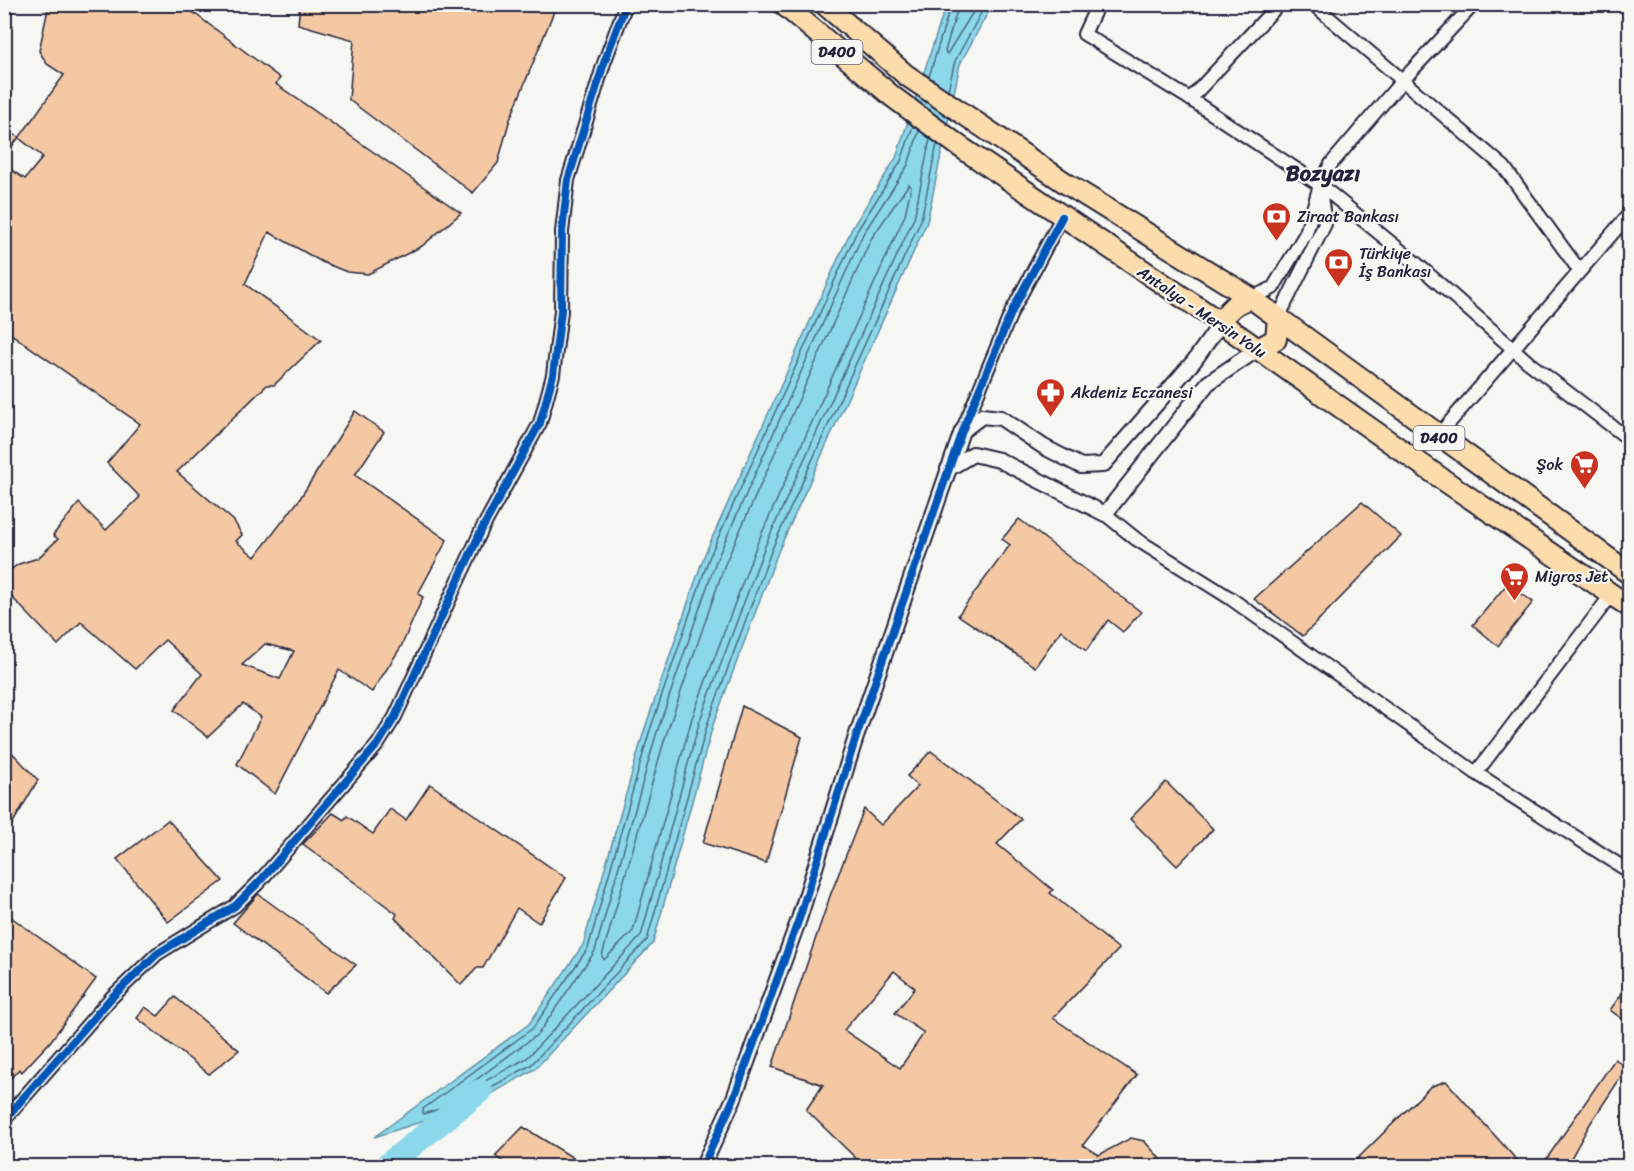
<svg xmlns="http://www.w3.org/2000/svg" width="1634" height="1171" viewBox="0 0 1634 1171" font-family="Sriracha,sans-serif">
<style>
.water{fill:#8cd8eb;stroke:#628fa5;stroke-width:1.5}
.lines{fill:none;stroke-linecap:round;stroke-linejoin:round}
.shore{stroke:#4c6b81;stroke-width:1.5}
.river{stroke:#8cd8eb;stroke-width:24}
.building{fill:#f4c8a3;stroke:#22223b;stroke-width:1.5;fill-rule:evenodd}
.minor-casing{stroke:#22223b;stroke-width:16}
.tertiary-casing{stroke:#22223b;stroke-width:18}
.trunk-casing{stroke:#22223b;stroke-width:24}
.minor{stroke:#f6f6f2;stroke-width:12}
.tertiary{stroke:#f6f6f2;stroke-width:14}
.trunk{stroke:#fddcac;stroke-width:20}
.cycleway-casing{stroke:#f6f6f2;stroke-width:11}
.cycleway{stroke:#0057b8;stroke-width:8}
.labels{text-anchor:middle;dominant-baseline:central;stroke-width:4.5;stroke-linejoin:round;paint-order:stroke}
.shield{fill:#f6f6f2;stroke:#626272;stroke-width:1.5}
.shield-label{font-size:15px;font-weight:bold;fill:#22223b}
.poi-label{font-size:16px;fill:#22223b;stroke:#f6f6f2;text-anchor:start}
.street-label{font-size:16px;fill:#22223b;stroke:#f6f6f2}
.district-label{font-size:22px;font-weight:bold;fill:#22223b;stroke:#f6f6f2}
</style>
<rect width="100%" height="100%" fill="#f6f6f2"/>
<filter id="ink" filterUnits="userSpaceOnUse"><feTurbulence type="fractalNoise" baseFrequency=".0167" numOctaves="2"/><feDisplacementMap in="SourceGraphic" scale="12" xChannelSelector="R" yChannelSelector="G"/><feConvolveMatrix kernelMatrix="1 2 1 2 8 2 1 2 1" color-interpolation-filters="sRGB"/></filter>
<g filter="url(#ink)">
<!-- water -->
<path class="water" d="M946,5H992L960,64L927,222L778,552L713,725L653,943L535,1069L470,1106L374,1137L529,1024L583,945L644,731L704,556L852,228L896,158Z"/>
<g class="lines">
<!-- shore -->
<g class="shore">
<path d="M959,4L945,51L947,54L978,4"/>
<path d="M929,77L951,4"/>
<path d="M948,90L955,61L986,4"/>
<path d="M913,126L901,161L857,231L709,558L649,733L588,948L533,1028L423,1109V1114L468,1100L531,1065L647,940L708,722L772,549L921,220L937,144"/>
<path d="M919,131L908,165L863,234L716,561L656,735L595,951L538,1034L469,1085V1090L527,1058L641,936L700,720L765,546L914,218L930,139"/>
<path d="M909,184L911,187L905,215L757,544L692,718L633,931L604,960L602,956L665,738L725,564L871,239Z"/>
</g>
<!-- river -->
<path class="river" d="M386,1166L480,1091"/>
</g>
<!-- building -->
<g class="building">
<path d="M49,4H182L280,78L276,84L461,213L422,246L368,274L347,272L322,262L269,232L245,284L321,340L274,385H267L177,472L234,521L242,535L236,541L255,557L299,500L355,411L384,432L355,475L447,540L418,594L423,597L401,647L372,692L339,670L275,794L237,764L261,717L243,704L208,737L174,710L202,674L165,640L135,669L81,622L58,645L4,589V574L19,564L38,558L58,539L53,535L79,503L106,530L140,497L107,463L140,424L4,329V165L25,179L43,157L19,138L64,75L47,64L39,51ZM265,644L294,651L280,679L242,665Z"/>
<path d="M300,4H557L509,122L498,163L473,193L349,100L354,40L298,24Z"/>
<path d="M4,130L19,137L4,157Z"/>
<path d="M1362,502L1401,536L1303,636L1254,599Z"/>
<path d="M1019,519L1141,612L1123,632L1108,620L1086,651L1061,630L1035,667L958,615L1010,545L1002,539Z"/>
<path d="M1507,584L1533,602L1498,646L1473,625Z"/>
<path d="M742,706L802,737L766,863L703,843Z"/>
<path d="M4,744L38,780L4,838Z"/>
<path d="M931,751L1021,819L997,844L1053,890L1050,893L1119,949L1053,1018L1137,1075L1083,1145L1099,1155L1131,1138L1144,1141L1168,1167H865L806,1110L823,1085L772,1067L830,896L864,809L881,825L918,786L907,776ZM894,971L915,988L895,1013L924,1033L900,1068L844,1030Z"/>
<path d="M1166,782L1213,829L1177,866L1130,819Z"/>
<path d="M430,784L566,878L539,923L517,908L483,968H477L461,985L395,918L397,914L303,844L333,813L344,820L347,816L373,834L390,809L406,820Z"/>
<path d="M168,820L223,881L168,922L117,859Z"/>
<path d="M258,894L356,965L326,993L233,923Z"/>
<path d="M4,912L96,979L50,1042L22,1072L19,1069L4,1086Z"/>
<path d="M1629,984V1024L1610,1010Z"/>
<path d="M175,997L239,1050L209,1074L137,1018L145,1007L158,1016Z"/>
<path d="M1615,1059L1627,1068L1590,1124L1566,1167H1541Z"/>
<path d="M1446,1081L1523,1167H1349L1430,1087Z"/>
<path d="M523,1127L588,1167H510L495,1156Z"/>
</g>
<g class="lines">
<defs>
<g id="minor">
<path d="M1098,4L1084,34L1190,99L1320,185L1417,264L1528,362L1630,440"/>
<path d="M1313,4L1504,167L1579,270"/>
<path d="M1190,99L1279,4"/>
<path d="M1251,298L1273,288L1306,233L1320,185L1331,164L1402,81L1474,4"/>
<path d="M1278,318L1325,224L1320,189"/>
<path d="M962,431L1012,311L1062,217"/>
<path d="M1437,437L1630,213"/>
<path d="M1105,514L1136,539L1230,598L1476,773L1630,872"/>
<path d="M1476,773L1612,594"/>
<path d="M4,1120L111,998L157,954L235,906L260,881L378,744L395,717L482,529L540,423L553,375L561,311L562,232L568,180L604,63L626,4"/>
</g>
<g id="tertiary">
<path d="M948,469L973,454L999,460L1105,514L1208,383L1258,349"/>
<path d="M703,1166L734,1098L799,919L856,737L962,431L982,416L1001,418L1044,447L1081,466L1103,465L1194,361L1221,323"/>
</g>
<g id="trunk">
<path d="M783,4L893,97L959,146L1221,323L1445,481L1630,607"/>
<path d="M824,4L906,75L1067,184L1251,298L1630,574"/>
<path d="M1221,323C1228,309 1235,303 1251,298"/>
<path d="M1258,349L1276,339L1278,318"/>
</g>
</defs>
<!-- minor casing -->
<use href="#minor" class="minor-casing"/>
<!-- tertiary casing -->
<use href="#tertiary" class="tertiary-casing"/>
<!-- trunk casing -->
<use href="#trunk" class="trunk-casing"/>
<!-- minor -->
<use href="#minor" class="minor"/>
<!-- tertiary -->
<use href="#tertiary" class="tertiary"/>
<!-- trunk -->
<use href="#trunk" class="trunk"/>
<defs>
<g id="cycleway">
<path d="M4,1120L111,998L157,954L235,906L260,881L378,744L395,717L482,529L540,423L553,375L561,311L562,232L568,180L604,63L626,4"/>
<path d="M703,1166L734,1098L799,919L856,737L962,431L1012,311L1062,217"/>
</g>
</defs>
<!-- cycleway casing -->
<use href="#cycleway" class="cycleway-casing"/>
<!-- cycleway -->
<use href="#cycleway" class="cycleway"/>
</g>
</g>
<!-- icons -->
<defs>
<symbol id="bank-pin" viewBox="-11 -11 22 30"><path d="M0 17L-7.5 6A9.5 9.5 0 1 1 7.5 6Z" fill="#c8321e" stroke="#f6f6f2"/><path d="M-6-4H6V4H-6ZM0-2.3a2.3 2.3 0 1 0 0 4.6a2.3 2.3 0 1 0 0-4.6Z" fill="#fff"/></symbol>
<symbol id="pharmacy-pin" viewBox="-11 -11 22 30"><path d="M0 17L-7.5 6A9.5 9.5 0 1 1 7.5 6Z" fill="#c8321e" stroke="#f6f6f2"/><path d="M-2-6h4v4h4v4h-4v4h-4v-4h-4v-4h4Z" fill="#fff"/></symbol>
<symbol id="supermarket-pin" viewBox="-11 -11 22 30"><path d="M0 17L-7.5 6A9.5 9.5 0 1 1 7.5 6Z" fill="#c8321e" stroke="#f6f6f2"/><path d="M-6-5.5h2.5l.6 2H6L4.5 2H-2.5L-4.4-4H-6ZM-1.5 3.2a1.3 1.3 0 1 0 .1 0ZM3 3.2a1.3 1.3 0 1 0 .1 0Z" fill="#fff"/></symbol>
</defs>
<g fill-rule="evenodd">
<use href="#bank-pin" x="1260" y="200" width="33" height="45"/>
<use href="#bank-pin" x="1322" y="246" width="33" height="45"/>
<use href="#pharmacy-pin" x="1034" y="376" width="33" height="45"/>
<use href="#supermarket-pin" x="1568" y="448" width="33" height="45"/>
<use href="#supermarket-pin" x="1498" y="560" width="33" height="45"/>
</g>
<g class="labels">
<!-- shield labels -->
<g class="shield">
<rect x="811.5" y="40" width="51" height="24" rx="4.5"/>
<rect x="1413.5" y="426" width="51" height="24" rx="4.5"/>
</g>
<g class="shield-label">
<text x="837" y="52">D400</text>
<text x="1439" y="438">D400</text>
</g>
<!-- poi labels -->
<g class="poi-label">
<text x="1297" y="216">Ziraat Bankası</text>
<text x="1359" y="253">Türkiye<tspan x="1359" dy="18">İş Bankası</tspan></text>
<text x="1071" y="392">Akdeniz Eczanesi</text>
<text x="1563" y="464" text-anchor="end">Şok</text>
<text x="1535" y="576">Migros Jet</text>
</g>
<!-- street labels -->
<g class="street-label">
<text transform="translate(1202 312) rotate(34)">Antalya - Mersin Yolu</text>
</g>
<!-- district labels -->
<g class="district-label">
<text x="1323" y="173">Bozyazı</text>
</g>
</g>
<!-- margin -->
<rect width="1634" height="1171" fill="none" stroke="#f6f6f2" stroke-width="24"/>
<rect x="12" y="12" width="1610" height="1147" fill="none" stroke="#22223b" stroke-width="2" filter="url(#ink)"/>
</svg>
